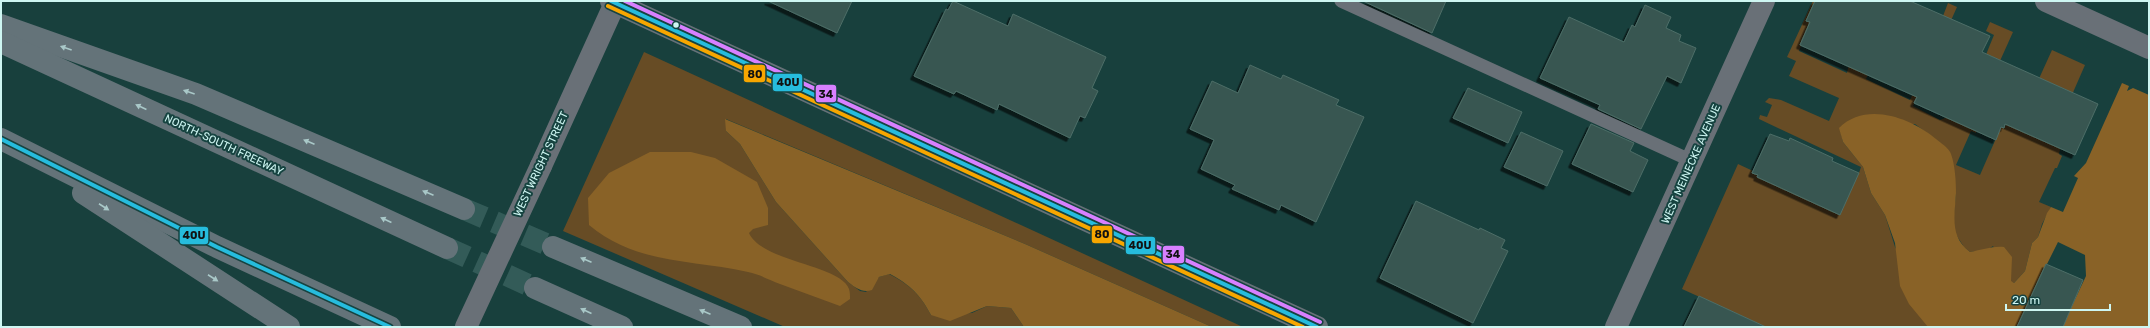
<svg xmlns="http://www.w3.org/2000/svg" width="2150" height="328" viewBox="0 0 2150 328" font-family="Rubik,sans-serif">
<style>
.green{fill:#674c25}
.forest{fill:#896227}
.building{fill:#375751;stroke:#4d6d67;filter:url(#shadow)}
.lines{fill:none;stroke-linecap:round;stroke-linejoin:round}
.highway-tunnel{stroke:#335b58;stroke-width:22;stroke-dasharray:22 11;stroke-linecap:butt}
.lane{stroke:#697077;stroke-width:13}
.street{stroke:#697077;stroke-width:22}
.secondary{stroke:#667178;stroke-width:22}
.highway{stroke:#647379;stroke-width:22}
.street-bridge{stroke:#697077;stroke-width:22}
.bus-1-casing{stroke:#164340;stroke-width:7}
.bus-2-casing{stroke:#164340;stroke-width:7}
.bus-3-casing{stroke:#164340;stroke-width:7}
.bus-1{stroke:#26bcdd;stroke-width:4}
.bus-2{stroke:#f7a600;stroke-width:4}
.bus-3{stroke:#d880ff;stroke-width:4}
.oneway{fill:#a9c8c8}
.bus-dot{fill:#cef6f2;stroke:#164340;stroke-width:1.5}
.labels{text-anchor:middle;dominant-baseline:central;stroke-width:4;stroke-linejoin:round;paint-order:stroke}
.street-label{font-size:11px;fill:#cef6f2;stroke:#164340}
.line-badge{stroke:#164340;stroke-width:1.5}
.pale-badge-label{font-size:11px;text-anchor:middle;font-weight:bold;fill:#111}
</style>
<defs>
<filter id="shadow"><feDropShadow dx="-3.5" dy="3.5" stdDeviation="0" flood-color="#0009"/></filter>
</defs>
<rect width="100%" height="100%" fill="#18403d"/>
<!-- green -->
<g class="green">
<path d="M1813,1H1815L1806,21L1810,22L1799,51L1847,73L1849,64L1901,1L1866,79L1910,100L1942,28L1943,16L1948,3L1957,7L1913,106L1940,120C1967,114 1984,58 1994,35L1986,31L1990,22L2013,32L1977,112L1976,133L1971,131L1956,165L1980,175L2001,127L2004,128L2037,83L2052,50L2085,65L2071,97L2059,154L2062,156L2057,168H2055L2039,202L2051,207L2042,224L2038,237L2032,243L2025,271L2014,283L2011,282L1993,246L1987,250L1970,252L1964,247L1955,233L1953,222L1956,194L1943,145L1915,124L1840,128L1843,142L1863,167L1871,193L1885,215L1895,247L1939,327H1766L1682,289L1738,164L1753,171L1752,173L1758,175L1757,177L1859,173L1861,167L1759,119L1760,115L1767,117L1772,105L1765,102L1769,98L1781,100L1829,121L1839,98L1789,76L1796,61L1787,57Z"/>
<path d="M644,52L1243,327H1212L1025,244L726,119V131L740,144L776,202L848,282L860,291L866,292L879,277L889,274C910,285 920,294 931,315L972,313L987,306L1011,308L1024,327H785L563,231Z"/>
</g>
<!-- forest -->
<g class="forest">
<path d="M2122,83L2129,86L2127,91L2133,88L2149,95V327H2062L2086,276L2085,255L2058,242L2047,264H2046L2018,324L2020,327H1928L1909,304L1900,286L1895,243L1885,215L1871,193L1863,167L1843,142L1839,128C1866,101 1911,118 1936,139C1941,143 1949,148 1951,154C1955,165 1956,181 1956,193C1955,215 1949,236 1970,252C1982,250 1992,246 2004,247L2012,257L2011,281L2014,283L2025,271L2032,243L2038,237L2047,213L2051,207L2063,212L2078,178L2074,176L2086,163Z"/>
<path d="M725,119L1025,244L1212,327H1024L1011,308L987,306L950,321L931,315C920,294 910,285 890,274L879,277L872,290C862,293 856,288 848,282L776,202L740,144L726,131Z"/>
<path d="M650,152H691L715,158L757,182L768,208V225L753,229L749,233C762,262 841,265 849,289C850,292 850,296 850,299L840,306C820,299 800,291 780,284C769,280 759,274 748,272C691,259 637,265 589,225L588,198L609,173Z"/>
</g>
<!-- building -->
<g class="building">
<path d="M768,1H852L837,33Z"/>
<path d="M953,1L1008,26L1013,14L1106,57L1092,88L1098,91L1085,118L1080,116L1070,138L999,104L997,110L956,91L954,94L914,76L946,9L948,10Z"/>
<path d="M1363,1H1446L1432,33Z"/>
<path d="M1815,1H1910L1990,36L1982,52L2098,104L2075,155L2005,124L2004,128L2001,127L1996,140L1914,103L1917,97L1800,45L1810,22L1806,21Z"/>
<path d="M1645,5L1671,17L1666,28L1681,35L1679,41L1696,48L1681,83L1667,76L1641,129L1598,109L1600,105L1540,78L1569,17L1624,42L1632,25L1635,27Z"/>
<path d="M1250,65L1281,79L1283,75L1339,100L1336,105L1364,117L1316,222L1281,205L1279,210L1232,189L1235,185L1201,169L1214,140L1190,129L1212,81L1238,93Z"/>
<path d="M1468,88L1522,112L1508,143L1453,118Z"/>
<path d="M1591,124L1634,143L1630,151L1648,160L1633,192L1572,164Z"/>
<path d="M1521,132L1563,151L1547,186L1504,167Z"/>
<path d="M1770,134L1789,141L1790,138L1833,158L1832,161L1859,173L1840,215L1757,177L1758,175L1752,173Z"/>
<path d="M1416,201L1479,230L1480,228L1505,240L1501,248L1508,251L1473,323L1380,278Z"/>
<path d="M2046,264L2083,280L2063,327H2017Z"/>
<path d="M1699,296L1766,327H1684Z"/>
</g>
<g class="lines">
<!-- highway-tunnel -->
<g class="highway-tunnel">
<path d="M464,209L553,247"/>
<path d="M447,248L535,288"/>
</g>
<!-- lane -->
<path class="lane" d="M1341,1L1692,161"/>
<!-- street -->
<g class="street">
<path d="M2046,1L2149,48"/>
<path d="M541,166L616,1"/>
<path d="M1616,327L1764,1"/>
</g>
<!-- secondary -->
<path class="secondary" d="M611,1L1317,327"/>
<!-- highway -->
<g class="highway">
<path d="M1,25L196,94L464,209"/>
<path d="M1,42L447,248"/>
<path d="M1,139L217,247L390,327"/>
<path d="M83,193L289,327"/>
<path d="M553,247L741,327"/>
<path d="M535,288L622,327"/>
</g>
<!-- street-bridge -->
<path class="street-bridge" d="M466,327L541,166"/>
<defs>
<g id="bus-1">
<path d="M611,1L1317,327"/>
<path d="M1,139L217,247L390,327"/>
</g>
<path id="bus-2" d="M608,6L1303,327"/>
<path id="bus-3" d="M625,1L1320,322"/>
</defs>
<!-- bus-1 casing -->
<use href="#bus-1" class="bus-1-casing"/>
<!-- bus-2 casing -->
<use href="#bus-2" class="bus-2-casing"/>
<!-- bus-3 casing -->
<use href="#bus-3" class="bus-3-casing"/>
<!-- bus-1 -->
<use href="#bus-1" class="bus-1"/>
<!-- bus-2 -->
<use href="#bus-2" class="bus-2"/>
<!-- bus-3 -->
<use href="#bus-3" class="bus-3"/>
</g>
<!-- one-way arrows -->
<defs><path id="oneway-solid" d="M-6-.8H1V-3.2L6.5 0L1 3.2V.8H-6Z"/></defs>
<g class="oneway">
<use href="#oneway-solid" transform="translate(66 48) rotate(-161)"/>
<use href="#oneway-solid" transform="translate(189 92) rotate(-161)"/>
<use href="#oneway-solid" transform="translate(141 107) rotate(-155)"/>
<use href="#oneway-solid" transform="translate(309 142) rotate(-157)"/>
<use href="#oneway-solid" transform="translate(428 193) rotate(-157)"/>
<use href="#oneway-solid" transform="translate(104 207) rotate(33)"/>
<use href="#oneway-solid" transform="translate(386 220) rotate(-155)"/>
<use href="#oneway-solid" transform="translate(586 260) rotate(-157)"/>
<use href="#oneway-solid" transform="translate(213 278) rotate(33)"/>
<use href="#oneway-solid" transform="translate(586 311) rotate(-156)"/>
<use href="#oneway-solid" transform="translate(705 312) rotate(-157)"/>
</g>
<!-- markers -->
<circle class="bus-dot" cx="676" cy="25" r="3.5"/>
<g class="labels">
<!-- street labels -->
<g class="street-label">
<text transform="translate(224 145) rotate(25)">NORTH-SOUTH FREEWAY</text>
<text transform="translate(541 164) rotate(-65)">WEST WRIGHT STREET</text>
<text transform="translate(1691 164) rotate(-66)">WEST MEINECKE AVENUE</text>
</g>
</g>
<g class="line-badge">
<rect x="743" y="64" width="23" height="19" rx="4" fill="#f7a600"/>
<rect x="772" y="73" width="31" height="19" rx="4" fill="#26bcdd"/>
<rect x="815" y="84" width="22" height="19" rx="4" fill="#d880ff"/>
<rect x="1091" y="225" width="22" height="19" rx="4" fill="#f7a600"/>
<rect x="179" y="226" width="30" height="19" rx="4" fill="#26bcdd"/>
<rect x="1125" y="236" width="31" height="19" rx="4" fill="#26bcdd"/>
<rect x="1162" y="245" width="23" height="19" rx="4" fill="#d880ff"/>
</g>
<g class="pale-badge-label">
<text x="755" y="78">80</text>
<text x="788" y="86">40U</text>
<text x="826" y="98">34</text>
<text x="1102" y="238">80</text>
<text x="194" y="239">40U</text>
<text x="1140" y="249">40U</text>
<text x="1173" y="258">34</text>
</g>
<!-- border -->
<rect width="2150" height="328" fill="none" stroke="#cef6f2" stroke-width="4"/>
<!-- scale -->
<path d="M2006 304v6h104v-6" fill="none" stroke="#cef6f2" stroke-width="2"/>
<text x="2012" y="304" font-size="12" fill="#cef6f2" stroke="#164340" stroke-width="3" paint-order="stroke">20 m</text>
</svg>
